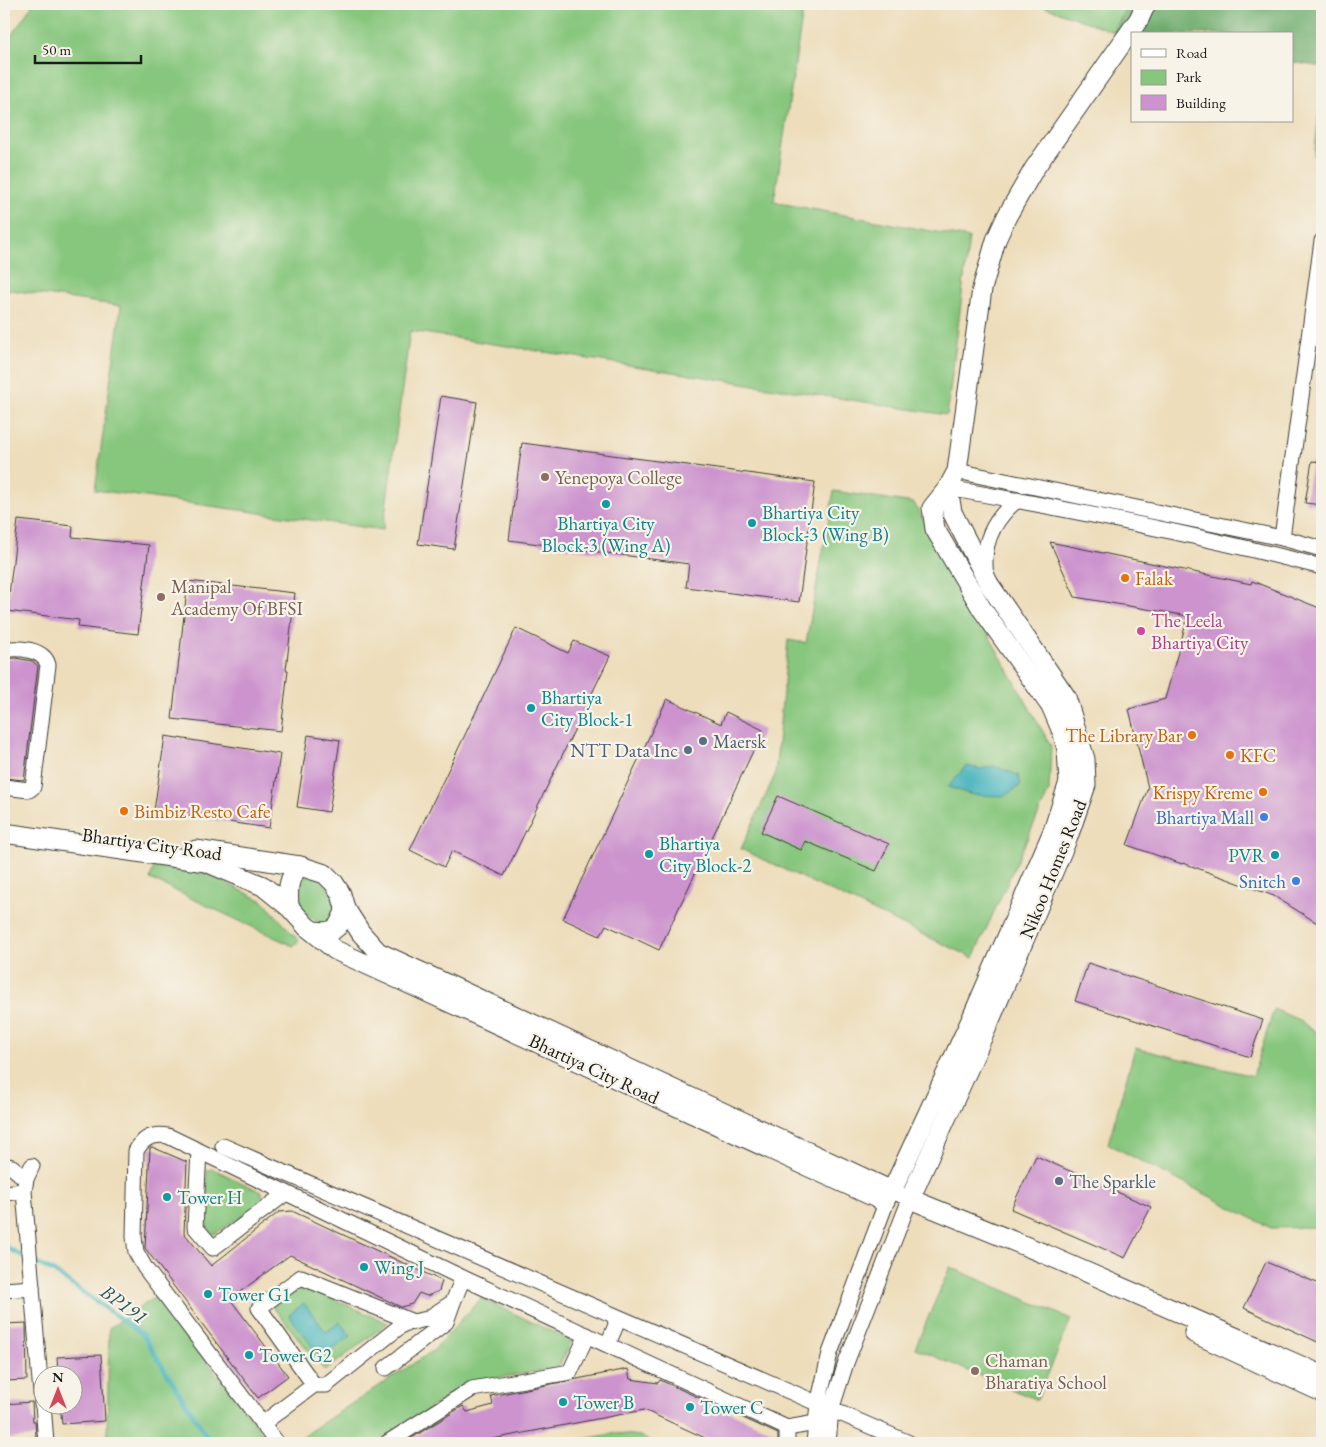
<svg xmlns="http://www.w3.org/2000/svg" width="1326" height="1447" viewBox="0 0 1326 1447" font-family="'EB Garamond',serif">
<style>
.green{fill:#86c67d;stroke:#51714c}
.forest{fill:#6cab6c;stroke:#446444}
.water{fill:#44b4bd;stroke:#30686c}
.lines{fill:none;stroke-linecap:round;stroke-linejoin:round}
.stream{stroke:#44b4bd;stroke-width:4.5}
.building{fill:#cc93ce}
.minor-casing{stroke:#3b3934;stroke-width:17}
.tertiary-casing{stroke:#3b3934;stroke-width:21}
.minor{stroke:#fff;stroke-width:15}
.tertiary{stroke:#fff;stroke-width:19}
.education-dot{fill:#8d6e63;stroke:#f7f3e8;stroke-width:2}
.culture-dot{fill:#0f9aa8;stroke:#f7f3e8;stroke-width:2}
.food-dot{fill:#e8710a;stroke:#f7f3e8;stroke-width:2}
.hotel-dot{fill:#d1479c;stroke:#f7f3e8;stroke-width:2}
.service-dot{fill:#5c6f8a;stroke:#f7f3e8;stroke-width:2}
.shop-dot{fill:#3f7fe0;stroke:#f7f3e8;stroke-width:2}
.labels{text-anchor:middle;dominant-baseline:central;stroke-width:4.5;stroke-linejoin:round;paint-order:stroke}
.education-label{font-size:19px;fill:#785e54;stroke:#f7f3e8;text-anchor:start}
.culture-label{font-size:19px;fill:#0d838f;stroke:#f7f3e8;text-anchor:start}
.food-label{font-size:19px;fill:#c56008;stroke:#f7f3e8;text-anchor:start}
.hotel-label{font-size:19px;fill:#b23c85;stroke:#f7f3e8;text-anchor:start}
.service-label{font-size:19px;fill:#4e5e75;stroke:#f7f3e8;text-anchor:start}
.shop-label{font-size:19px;fill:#366cbe;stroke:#f7f3e8;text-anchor:end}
.street-label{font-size:19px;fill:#1c1c1c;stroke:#f7f3e8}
.water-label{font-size:20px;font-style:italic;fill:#2c595c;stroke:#f7f3e8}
</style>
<rect width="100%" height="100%" fill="#f7f3e8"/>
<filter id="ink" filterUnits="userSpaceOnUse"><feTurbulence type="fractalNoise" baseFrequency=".02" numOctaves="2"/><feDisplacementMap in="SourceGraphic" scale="10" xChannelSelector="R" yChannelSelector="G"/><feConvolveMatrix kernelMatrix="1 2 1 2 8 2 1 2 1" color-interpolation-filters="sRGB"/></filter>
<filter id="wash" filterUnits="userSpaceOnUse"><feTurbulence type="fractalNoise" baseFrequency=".0096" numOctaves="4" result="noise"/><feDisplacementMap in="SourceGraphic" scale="20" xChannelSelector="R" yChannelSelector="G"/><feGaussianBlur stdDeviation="1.12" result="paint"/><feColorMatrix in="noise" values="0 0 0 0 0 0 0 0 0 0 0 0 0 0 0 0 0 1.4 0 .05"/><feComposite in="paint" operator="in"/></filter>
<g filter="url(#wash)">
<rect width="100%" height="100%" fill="#edddbb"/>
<!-- green -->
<g class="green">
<path d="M33,4H804L774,202L969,238L947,415L410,331L383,530L95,490L121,306L4,289V46Z"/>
<path d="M1037,4H1128L1114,32Z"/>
<path d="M1322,87V154L1314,156Z"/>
<path d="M834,491L914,503L1051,746L1049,791L973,958L741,849L775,775L788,640L806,643Z"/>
<path d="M154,866L205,873L263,901L299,941L293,946L150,879Z"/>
<path d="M314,875L331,889L339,913L326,926C303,916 302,911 297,887L303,877Z"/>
<path d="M1274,1009L1299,1020L1322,1037V1227L1271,1228L1108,1144L1135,1048L1253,1076Z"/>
<path d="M213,1169L262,1192L263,1202L213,1235L207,1227V1170Z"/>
<path d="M950,1267L1071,1319L1037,1400L915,1348Z"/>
<path d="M300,1284L388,1323L325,1371L272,1306Z"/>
<path d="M157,1296L270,1443H107L109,1328Z"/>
<path d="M481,1298L572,1341L558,1368L472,1382L376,1443H311L304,1435L434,1350Z"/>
<path d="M615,1433L640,1436L654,1443H566Z"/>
</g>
<!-- forest -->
<path class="forest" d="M1128,4H1322V67L1292,62V34H1132V35L1114,32Z"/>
<!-- water -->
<g class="water">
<path d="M966,766L980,769L994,766L1018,775L1021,785L1005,796L973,795L948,787Z"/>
<path d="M304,1303L326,1332L340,1322L351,1336L321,1358L289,1315Z"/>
</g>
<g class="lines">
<!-- stream -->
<g class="stream">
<path d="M4,1246L27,1258"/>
<path d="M34,1262L54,1272L142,1334L211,1443"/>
</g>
</g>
<g id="blocks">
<!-- building -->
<g class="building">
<path d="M441,396L477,402L454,549L418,544Z"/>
<path d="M522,443L815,482L799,602L686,587L689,564L509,540Z"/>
<path d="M1312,461L1322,462V505L1305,503Z"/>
<path d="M18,520L73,526L72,537L149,545L138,634L78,627L79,620L7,611Z"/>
<path d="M1050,542L1251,584L1252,581L1322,609V926L1274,896L1183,863L1182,864L1127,845L1148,788L1129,709L1165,699L1188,616L1075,597Z"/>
<path d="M188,581L295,593L286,670H288L281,731L172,719Z"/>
<path d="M516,628L568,653L574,641L610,656L504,876L452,851L444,867L410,850Z"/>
<path d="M16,658L32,661L38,666L24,780L4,778V659Z"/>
<path d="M667,699L721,724L726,712L763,730L659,950L606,925L600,936L563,919Z"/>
<path d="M308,735L340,740L329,812L297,807Z"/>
<path d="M165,736L280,754L269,828L154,811Z"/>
<path d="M778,796L889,844L876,871L805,841L801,850L761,832Z"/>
<path d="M1088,963L1263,1020L1250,1057L1075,1001Z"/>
<path d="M152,1147L187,1162L184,1233L211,1266L279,1212L292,1211L442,1281L439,1291L427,1296L419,1293L412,1304L401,1307L290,1255L230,1299L288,1376L258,1398L145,1248L150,1148Z"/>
<path d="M1036,1156L1151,1207L1125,1258L1011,1209Z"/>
<path d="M1266,1262L1322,1285V1344L1244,1308Z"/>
<path d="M26,1323L27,1380L4,1381V1324Z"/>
<path d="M101,1355L105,1421L62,1424L60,1404H72V1374H58L57,1357Z"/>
<path d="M628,1369L630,1379L658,1383L660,1380L778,1434V1443H716L644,1410L487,1440L481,1443H404L463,1406L467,1412L493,1405L491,1396Z"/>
<path d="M32,1402L33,1421H35L36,1437L6,1439L4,1404Z"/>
</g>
</g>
</g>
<g filter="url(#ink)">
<use href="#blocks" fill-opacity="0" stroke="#3b3934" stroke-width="1"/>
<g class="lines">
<defs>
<g id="minor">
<path d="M957,471L1282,538L1322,549"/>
<path d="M948,488C1073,510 1199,535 1322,567"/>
<path d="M1282,538L1322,241"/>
<path d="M986,575C981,544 993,520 1017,500"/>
<path d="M4,650C18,647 44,649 48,665L33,787L29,790L4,787"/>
<path d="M223,1146L909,1443"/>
<path d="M199,1151L195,1227L213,1248L286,1193"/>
<path d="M4,1165L12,1167L26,1179"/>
<path d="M32,1166L26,1179L24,1191L32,1288"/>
<path d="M4,1193L24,1191"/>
<path d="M4,1290L32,1288L42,1404"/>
<path d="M608,1344L616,1325L615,1317"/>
<path d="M386,1368L446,1322L453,1302"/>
<path d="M314,1385L259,1308L301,1277L413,1322"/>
<path d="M43,1404L46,1443"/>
<path d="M262,1424L314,1385H326L403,1324L427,1319L453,1302L463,1278"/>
<path d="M787,1428V1443"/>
<path d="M277,1443L145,1268L136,1252L134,1237L136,1151C143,1138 153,1133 168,1136L463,1278L787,1428L816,1423"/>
<path d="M387,1443L472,1389L570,1372L587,1335"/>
<path d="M814,1443L818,1404L830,1353L886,1203L892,1191L910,1199L846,1363L831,1410L828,1443"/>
</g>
<g id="tertiary">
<path d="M948,488L952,512L989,584L1066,697L1085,759L1086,785L1068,837L987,1027L910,1199L1045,1254L1322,1375"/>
<path d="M4,833L206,862L263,886L289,907L307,927L313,931L326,932L333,930L338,926L344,914L345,908L341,894L334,883L325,874L300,866C287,878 288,890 289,907"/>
<path d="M196,850L300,866"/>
<path d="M345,908L361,933L378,952L892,1191L971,1020L1053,831L1069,782L1067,750L1063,734L1052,708L982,609L935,529L932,508L948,488L957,471L982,289L996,240L1007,216L1034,169L1139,19L1146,4"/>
<path d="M307,927L335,950L881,1200"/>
<path d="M1194,1333L1322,1392"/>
</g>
</defs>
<!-- minor casing -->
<use href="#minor" class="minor-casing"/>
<!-- tertiary casing -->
<use href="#tertiary" class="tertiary-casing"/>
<!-- minor -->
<use href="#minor" class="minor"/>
<!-- tertiary -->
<use href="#tertiary" class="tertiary"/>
</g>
</g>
<!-- markers -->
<g class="education-dot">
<circle cx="545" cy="477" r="5"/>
<circle cx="161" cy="597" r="5"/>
<circle cx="975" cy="1371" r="5"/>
</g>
<g class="culture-dot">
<circle cx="606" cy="504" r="5"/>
<circle cx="752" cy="523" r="5"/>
<circle cx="531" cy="708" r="5"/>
<circle cx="649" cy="854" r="5"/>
<circle cx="1275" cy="855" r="5"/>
<circle cx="167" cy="1197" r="5"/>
<circle cx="364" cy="1267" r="5"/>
<circle cx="208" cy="1294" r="5"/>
<circle cx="249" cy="1355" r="5"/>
<circle cx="563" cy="1402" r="5"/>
<circle cx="690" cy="1407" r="5"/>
</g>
<g class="food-dot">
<circle cx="1125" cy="578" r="5"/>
<circle cx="1192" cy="735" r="5"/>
<circle cx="1230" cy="755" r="5"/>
<circle cx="1263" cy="792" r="5"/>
<circle cx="124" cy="811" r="5"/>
</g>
<circle class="hotel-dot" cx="1141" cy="631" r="5"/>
<g class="service-dot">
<circle cx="703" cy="741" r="5"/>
<circle cx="688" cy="750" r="5"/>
<circle cx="1059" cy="1181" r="5"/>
</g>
<g class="shop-dot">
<circle cx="1264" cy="817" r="5"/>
<circle cx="1296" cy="881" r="5"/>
</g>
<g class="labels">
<!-- education labels -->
<g class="education-label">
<text x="555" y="477">Yenepoya College</text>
<text x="171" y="586">Manipal<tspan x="171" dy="22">Academy Of BFSI</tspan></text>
<text x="985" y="1360">Chaman<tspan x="985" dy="22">Bharatiya School</tspan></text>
</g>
<!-- culture labels -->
<g class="culture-label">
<text x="762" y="512">Bhartiya City<tspan x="762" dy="22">Block-3 (Wing B)</tspan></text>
<text x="606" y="523" text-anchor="middle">Bhartiya City<tspan x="606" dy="22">Block-3 (Wing A)</tspan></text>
<text x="541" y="697">Bhartiya<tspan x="541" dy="22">City Block-1</tspan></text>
<text x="659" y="843">Bhartiya<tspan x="659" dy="22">City Block-2</tspan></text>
<text x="1265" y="855" text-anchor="end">PVR</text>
<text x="177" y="1197">Tower H</text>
<text x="374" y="1267">Wing J</text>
<text x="218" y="1294">Tower G1</text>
<text x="259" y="1355">Tower G2</text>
<text x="573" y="1402">Tower B</text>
<text x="700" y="1407">Tower C</text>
</g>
<!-- food labels -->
<g class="food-label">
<text x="1135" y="578">Falak</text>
<text x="1182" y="735" text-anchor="end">The Library Bar</text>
<text x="1240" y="755">KFC</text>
<text x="1253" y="792" text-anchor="end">Krispy Kreme</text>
<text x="134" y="811">Bimbiz Resto Cafe</text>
</g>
<!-- hotel labels -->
<g class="hotel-label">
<text x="1151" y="620">The Leela<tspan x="1151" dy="22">Bhartiya City</tspan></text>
</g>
<!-- service labels -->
<g class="service-label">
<text x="713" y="741">Maersk</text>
<text x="678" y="750" text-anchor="end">NTT Data Inc</text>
<text x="1069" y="1181">The Sparkle</text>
</g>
<!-- shop labels -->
<g class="shop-label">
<text x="1254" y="817">Bhartiya Mall</text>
<text x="1286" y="881">Snitch</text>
</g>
<!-- street labels -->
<g class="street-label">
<text transform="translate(152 844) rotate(8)">Bhartiya City Road</text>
<text transform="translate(1053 869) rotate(-68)">Nikoo Homes Road</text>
<text transform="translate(594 1069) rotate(25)">Bhartiya City Road</text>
</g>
<!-- water labels -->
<g class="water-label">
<text transform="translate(124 1304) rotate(36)">BP191</text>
</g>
</g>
<!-- margin -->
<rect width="1326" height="1447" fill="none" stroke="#f7f3e8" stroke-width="20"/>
<!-- legend -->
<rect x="1131" y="32" width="162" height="90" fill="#f7f3e8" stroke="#9f9d96"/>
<rect x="1141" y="49" width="25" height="8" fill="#ffffff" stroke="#9f9d96"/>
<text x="1176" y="58" font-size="15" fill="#1c1c1c">Road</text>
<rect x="1141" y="70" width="25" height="15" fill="#86c67d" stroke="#9f9d96"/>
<text x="1176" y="82" font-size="15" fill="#1c1c1c">Park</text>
<rect x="1141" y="95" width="25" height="15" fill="#cc93ce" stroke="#9f9d96"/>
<text x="1176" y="108" font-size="15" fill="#1c1c1c">Building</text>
<!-- north arrow -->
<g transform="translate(58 1390)"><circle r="24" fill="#f7f3e8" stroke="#9f9d96"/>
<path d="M0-4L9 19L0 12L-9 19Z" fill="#d1495b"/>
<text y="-8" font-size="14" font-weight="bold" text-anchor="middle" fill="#1c1c1c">N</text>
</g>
<!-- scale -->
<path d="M35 55v8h106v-8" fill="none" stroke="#1c1c1c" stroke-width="2.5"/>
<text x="42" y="55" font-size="15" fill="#1c1c1c" stroke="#f7f3e8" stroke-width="4" paint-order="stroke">50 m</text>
</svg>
